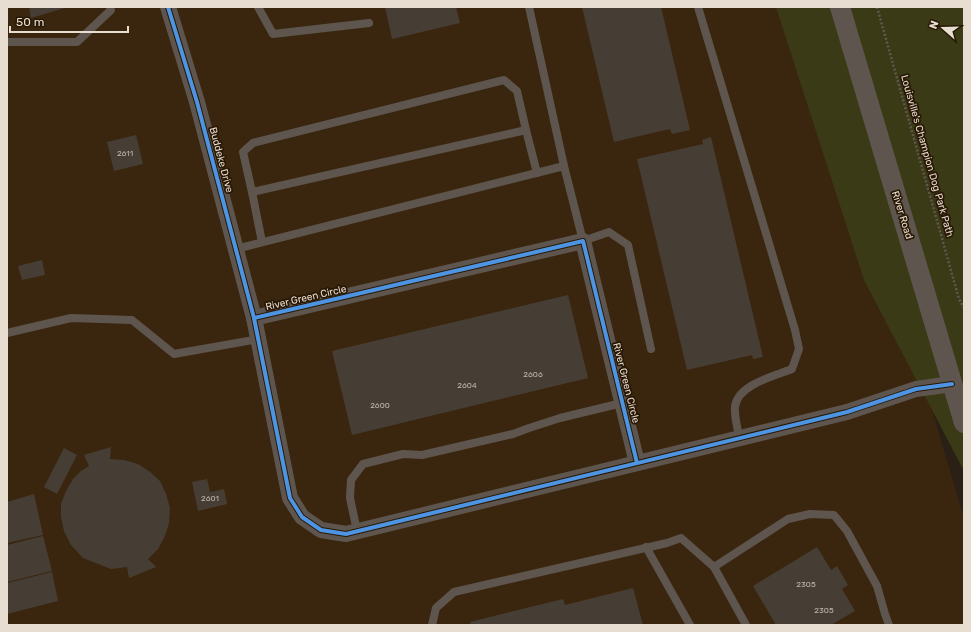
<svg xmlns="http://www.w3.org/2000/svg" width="971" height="632" viewBox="0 0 971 632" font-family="Rubik,sans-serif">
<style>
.built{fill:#3a260e}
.green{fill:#3a3a17}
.building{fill:#463e34}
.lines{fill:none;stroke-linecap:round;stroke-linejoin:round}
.path{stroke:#605851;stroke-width:2.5;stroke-dasharray:2 2;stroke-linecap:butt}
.service{stroke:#5e564e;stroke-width:8}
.minor{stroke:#5e564e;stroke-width:16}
.tertiary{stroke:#5e564e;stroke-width:20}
.cycleway-casing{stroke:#281804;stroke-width:6}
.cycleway{stroke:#4d94e3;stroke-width:4}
.labels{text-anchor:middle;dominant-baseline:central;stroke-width:3.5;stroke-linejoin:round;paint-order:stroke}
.number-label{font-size:8px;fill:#c0b5aa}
.street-label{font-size:10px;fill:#e8ddd1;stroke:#281804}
</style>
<rect width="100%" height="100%" fill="#2a2015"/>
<!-- built -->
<path class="built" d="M7,7H812L964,518V625H7Z"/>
<!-- green -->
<path class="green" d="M776,7H964V471L864,280Z"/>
<!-- building -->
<g class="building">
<path d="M29,7H68L31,18Z"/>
<path d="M385,7H456L460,23L392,39Z"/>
<path d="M582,7H661L690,130L672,134L670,129L614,142Z"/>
<path d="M136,135L143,164L114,171L107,142Z"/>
<path d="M711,137L763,357L753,359L752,355L687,370L637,159L703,144L702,140Z"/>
<path d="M42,260L45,275L22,280L18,266Z"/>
<path d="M568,295L588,378L352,435L332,351Z"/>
<path d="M111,447L110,459L124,460L138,464L150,472L160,481L166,494L170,508L169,523L165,536L158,549L148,559L156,567L129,578L127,567L111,569L83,558L71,545L64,531L61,517V504L66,491L73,479L81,471L89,466L84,455Z"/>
<path d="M64,448L77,455L57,494L44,487Z"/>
<path d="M207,479L210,492L224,489L227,504L198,511L192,482Z"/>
<path d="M34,494L43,535L7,543V502Z"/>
<path d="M43,536L52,571L7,582V545Z"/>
<path d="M817,547L831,570L837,566L848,585L842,589L855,611L831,625H776L753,586Z"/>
<path d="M52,572L58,601L7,614V583Z"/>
<path d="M633,588L643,625H471L470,622L563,599L565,605Z"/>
</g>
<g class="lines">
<!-- path -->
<path class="path" d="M877,7L959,299L964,308"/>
<!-- service -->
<g class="service">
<path d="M258,7L273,34L369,23"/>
<path d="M529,7L564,166"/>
<path d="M698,7L795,330L799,349L792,369C774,376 737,385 735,407C734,416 738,429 739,438"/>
<path d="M7,42H77L111,10L110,7"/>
<path d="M252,192L243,152L253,143L504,80L517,91L526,130"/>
<path d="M262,242L252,192L526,130L537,173"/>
<path d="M236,249L564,166L583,241L609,232L628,245L651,349"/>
<path d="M7,333L71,318L132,320L174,354L259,339"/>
<path d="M357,531L350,498L351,480L363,464L403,454L422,455L513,434L529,428L560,418L622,403"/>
<path d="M646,547L690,625"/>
<path d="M714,567L746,625"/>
<path d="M432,625L436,608L454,592L667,543L681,538L714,567L788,519L810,514L834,515L847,531L877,586L885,614L889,625"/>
</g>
<!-- minor -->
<g class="minor">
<path d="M168,7L197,102L254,318L290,498L302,517L321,530L346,534L847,412L916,389L952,384"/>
<path d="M254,318L583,241L637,463"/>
</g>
<!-- tertiary -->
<path class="tertiary" d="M840,7L964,423"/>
<defs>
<g id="cycleway">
<path d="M168,7L197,102L254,318L290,498L302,517L321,530L346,534L847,412L916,389L952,384"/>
<path d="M254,318L583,241L637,463"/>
</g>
</defs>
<!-- cycleway casing -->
<use href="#cycleway" class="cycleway-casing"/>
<!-- cycleway -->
<use href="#cycleway" class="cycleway"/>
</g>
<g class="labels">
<!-- number labels -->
<g class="number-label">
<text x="125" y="153">2611</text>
<text x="533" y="374">2606</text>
<text x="467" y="385">2604</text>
<text x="380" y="405">2600</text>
<text x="210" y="498">2601</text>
<text x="806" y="584">2305</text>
<text x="824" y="610">2305</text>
</g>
<!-- street labels -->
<g class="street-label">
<text transform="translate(927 156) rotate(74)">Louisville's Champion Dog Park Path</text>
<text transform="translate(221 160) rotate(75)">Buddeke Drive</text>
<text transform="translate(902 215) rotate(73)">River Road</text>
<text transform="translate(306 298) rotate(-13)">River Green Circle</text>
<text transform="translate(626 383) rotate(76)">River Green Circle</text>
</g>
</g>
<!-- border -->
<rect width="971" height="632" fill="none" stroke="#e8ddd1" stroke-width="16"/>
<!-- north arrow -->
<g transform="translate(943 28) rotate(290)" stroke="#281804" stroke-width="3" paint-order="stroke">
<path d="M0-3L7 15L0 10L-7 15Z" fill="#e8ddd1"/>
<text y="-6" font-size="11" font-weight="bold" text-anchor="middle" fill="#e8ddd1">N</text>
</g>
<!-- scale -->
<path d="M10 26v6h118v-6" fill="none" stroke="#e8ddd1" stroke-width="2"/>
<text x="16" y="26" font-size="12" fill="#e8ddd1" stroke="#281804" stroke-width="3" paint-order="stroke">50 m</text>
</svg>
